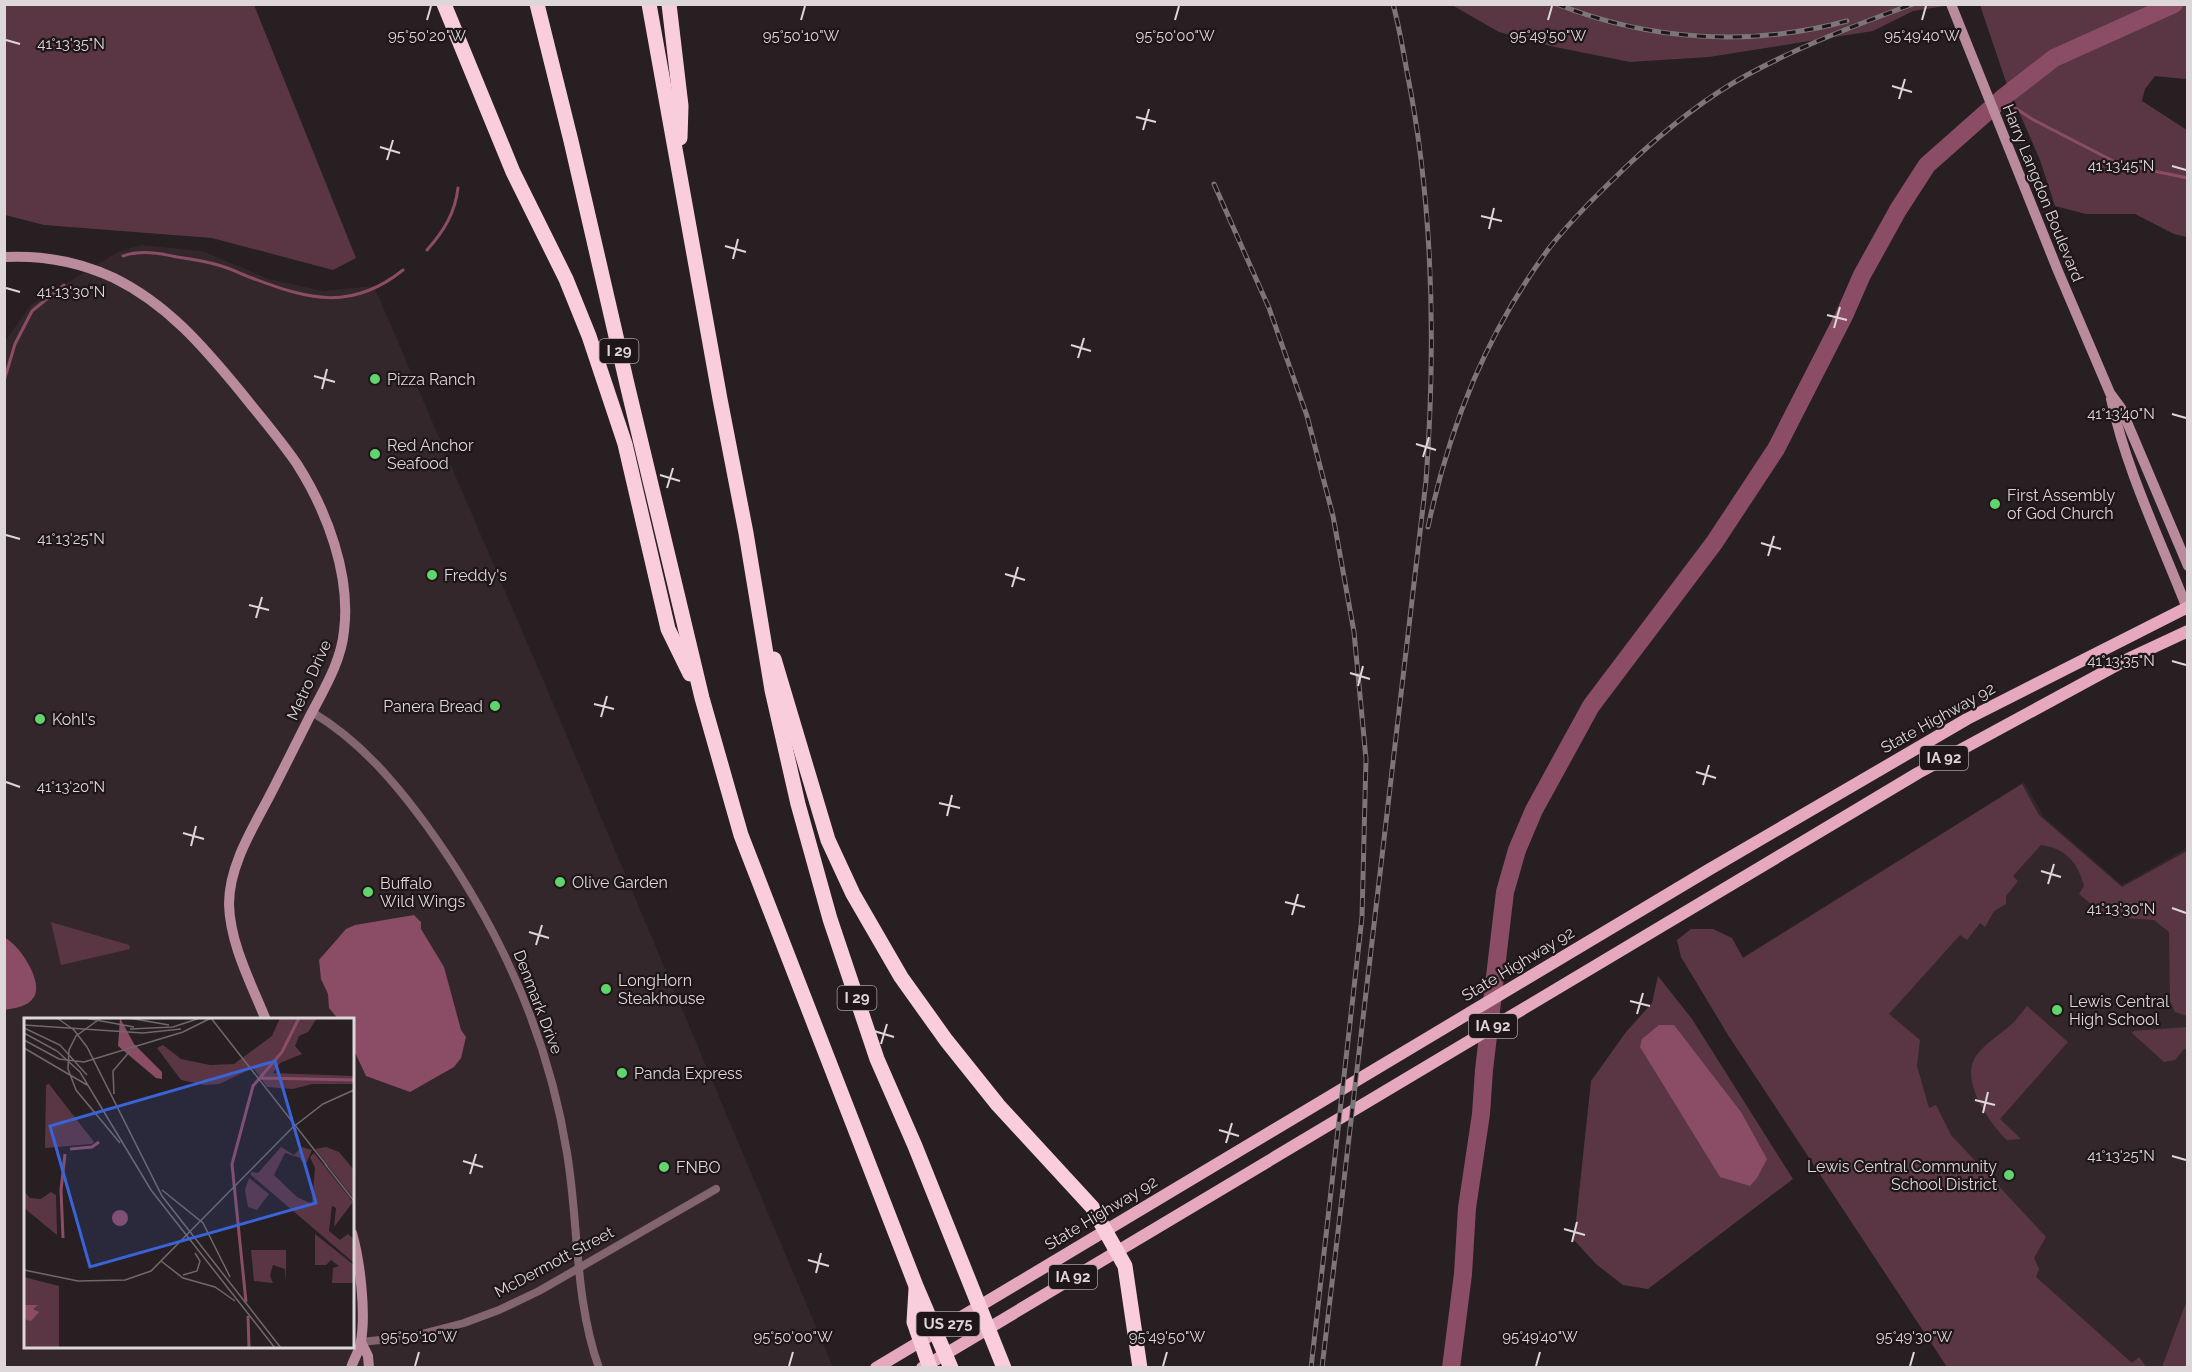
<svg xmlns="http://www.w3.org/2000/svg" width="2192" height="1372" viewBox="0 0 2192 1372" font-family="Raleway,sans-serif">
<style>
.built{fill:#34272c;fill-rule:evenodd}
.green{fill:#5a3644}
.water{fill:#8b4c65}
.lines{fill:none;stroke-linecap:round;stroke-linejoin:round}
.stream{stroke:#8b4c65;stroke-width:3}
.river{stroke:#8b4c65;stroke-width:18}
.street{stroke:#82656f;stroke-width:8}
.secondary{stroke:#ba8b9c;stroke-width:10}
.primary{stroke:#e5a8be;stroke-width:12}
.highway{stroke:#facddd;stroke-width:15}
.rail-casing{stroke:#7d7679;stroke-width:5}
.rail{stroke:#1e1619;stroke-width:3;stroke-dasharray:9;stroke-linecap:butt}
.ticks{fill:none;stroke:#ddd7d9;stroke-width:2}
.poi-dot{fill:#5fd56b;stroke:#1e1619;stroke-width:2}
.labels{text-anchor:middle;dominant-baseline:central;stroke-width:4.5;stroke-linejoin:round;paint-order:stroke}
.shield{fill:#1e1619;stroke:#a49d9f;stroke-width:1.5}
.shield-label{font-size:15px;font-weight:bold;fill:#ddd7d9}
.street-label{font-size:16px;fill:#ddd7d9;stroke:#1e1619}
.poi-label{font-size:16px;fill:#ddd7d9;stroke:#1e1619;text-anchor:start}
.inset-river{fill:none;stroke:#8b4c65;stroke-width:3}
.inset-road{fill:none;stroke:#70696b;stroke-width:1.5}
.view{fill:#3a63d8;fill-opacity:0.15;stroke:#3a63d8;stroke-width:3}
.inset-edge{fill:none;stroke:#ddd7d9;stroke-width:3}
.ticks-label{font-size:15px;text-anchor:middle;fill:#ddd7d9;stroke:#1e1619;stroke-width:4.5;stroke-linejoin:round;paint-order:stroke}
</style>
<rect width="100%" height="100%" fill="#271f22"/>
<!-- built -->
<g class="built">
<path d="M141,245L202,251L269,279L323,291L374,286L547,689L833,1367L5,1368V341L31,305L118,252ZM26,1020H352V1346H26Z"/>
<path d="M2024,782L2044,817L2122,885L2187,848V1367H1958L1703,982Z"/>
</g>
<!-- green -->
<g class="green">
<path d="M4,5H254L356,258L333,270L212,238L44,225L5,215Z"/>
<path d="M1452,5H1952L1913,11L1873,31L1709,57L1630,62L1550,46L1499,32Z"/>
<path d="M1980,5H2187V77L2185,79L2155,76L2145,89L2142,101L2187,130V237L2174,234L2135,214H2086L2055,206L2040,160L2006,82Z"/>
<path d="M2022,784L2039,815L2122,887L2187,851V1016L2175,1012L2170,1001L2169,932L2154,920L2107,917L2079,894L2084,886C2078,862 2065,848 2041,845L2013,876L2018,881L2006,896V904L1994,911L1985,927L1980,923L1967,940L1960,935L1889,1014L1920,1040L1917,1066L1929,1108L1936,1105L1951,1135L2046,1237L2034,1258L2039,1269L2036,1277L2132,1363L2139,1357L2146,1367H1947L1728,1035L1681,957L1677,940L1691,929H1713L1732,938L1743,958Z"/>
<path d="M51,922L129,945L130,949L61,965Z"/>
<path d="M1658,976L1692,1019L1793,1179L1648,1289L1623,1285L1596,1264L1574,1240L1591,1081L1626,1032L1652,1003Z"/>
<path d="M2027,1006L2068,1042L2000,1119L2021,1139L2007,1140C1990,1124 1959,1080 1976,1056C1986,1042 2003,1033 2015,1021C2019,1016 2023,1011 2027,1006Z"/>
<path d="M2187,1027V1050L2184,1049L2175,1060L2164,1062L2132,1033L2134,1031Z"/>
<path d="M2187,1300V1367H2162Z"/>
</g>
<!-- water -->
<g class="water">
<path d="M414,915L421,922V929L444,967L461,1030L466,1037L461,1058L454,1067L410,1092L366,1076L353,1048L352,1020L338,1019L329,1008L328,994L321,979L319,960L346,929L355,925Z"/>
<path d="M5,938C19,944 44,982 34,997C28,1007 14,1008 5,1010Z"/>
<path d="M1659,1025H1674L1741,1112L1767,1159L1757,1178L1750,1186L1720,1177L1640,1047L1642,1039Z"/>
</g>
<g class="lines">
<!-- stream -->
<g class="stream">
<path d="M2002,99L2032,119L2119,164L2188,178"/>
<path d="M427,250C444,231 455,213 458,188"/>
<path d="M123,256C141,250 159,253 177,257C191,259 205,261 218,265C230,268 241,274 252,278C309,300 352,311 403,270"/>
<path d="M4,381L15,344L32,311L64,285"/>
</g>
<!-- river -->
<path class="river" d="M1451,1368L1463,1274L1467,1208L1481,1114L1484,1070L1505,892L1517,850L1534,810L1591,706L1714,543L1776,449L1844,316L1862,275L1898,210L1927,165L2005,96L2054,58L2174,4"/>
<!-- street -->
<g class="street">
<path d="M312,712C360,741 394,781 427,826C497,923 548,1034 567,1153C579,1224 574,1298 599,1368"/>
<path d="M361,1342L410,1337L464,1323L499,1310L539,1291L716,1189"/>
</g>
<!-- secondary -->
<g class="secondary">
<path d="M1951,4L2058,271L2110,393L2121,408L2188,566"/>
<path d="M4,257C42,255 80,262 114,278C167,304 203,346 240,391C259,415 280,439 297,464C327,511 351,575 344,631C341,662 324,689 310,716C296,744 282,772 268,799C251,831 229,867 229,904C230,944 251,983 266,1020"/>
<path d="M2111,399C2127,473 2161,541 2188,611"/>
<path d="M361,1342L368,1356L369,1368"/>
<path d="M351,1368C354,1358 360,1350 361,1341C366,1312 360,1261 352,1233"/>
</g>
<!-- primary -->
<g class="primary">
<path d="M876,1368L1710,869L1967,719L2188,607"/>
<path d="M922,1368L1918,773L2128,659L2188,631"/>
</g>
<!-- highway -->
<g class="highway">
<path d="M444,4L513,172L566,279L589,336L625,444L668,629L690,674"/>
<path d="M537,4L571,141L627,384L702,698L741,835L916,1286L951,1368"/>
<path d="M649,4L720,399L746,533L772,690L798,804L830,919L877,1059L915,1146L1004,1368"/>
<path d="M669,4L681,106L680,138"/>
<path d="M774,659L828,840L853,894L901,977L946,1040L998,1105L1092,1207L1125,1266L1140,1368"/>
<path d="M916,1289L914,1322L930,1368"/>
</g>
<defs>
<g id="rail">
<path d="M1557,4C1649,41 1751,47 1847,21"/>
<path d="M1214,184L1269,308L1307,416L1333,516L1354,632L1366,759L1362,917L1311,1368"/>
<path d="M1428,527C1450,424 1487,332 1550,247C1573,218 1601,191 1628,165C1664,131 1703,99 1747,75C1800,46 1856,25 1913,4"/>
<path d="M1322,1368L1426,481C1436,344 1434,207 1407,72C1403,49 1399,26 1393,4"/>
</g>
</defs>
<!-- rail casing -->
<use href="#rail" class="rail-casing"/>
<!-- rail -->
<use href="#rail" class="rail"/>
</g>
<!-- ticks -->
<path class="ticks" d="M427,20L431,6M801,20L805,6M1175,20L1179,6M1548,20L1552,6M1922,20L1926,6M6,40L20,44M1892,86L1912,92M1899,99L1905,79M1136,117L1156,122M1143,130L1149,109M380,147L400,153M387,160L393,140M2172,166L2186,170M1481,216L1502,221M1489,229L1494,208M725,246L746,252M733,259L738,239M6,288L20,292M1827,315L1847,320M1834,328L1840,307M1071,345L1091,351M1078,358L1084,338M314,376L335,382M322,389L327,369M2172,414L2186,418M1416,444L1436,450M1423,457L1429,437M660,475L680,481M667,488L673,468M6,535L20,539M1761,543L1781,549M1768,556L1774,536M1005,574L1025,580M1012,587L1018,567M249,605L269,610M256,618L262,597M2172,661L2186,665M1350,673L1370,679M1358,686L1363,666M594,704L614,709M601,717L607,696M1696,772L1716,778M6,782L20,787M1703,785L1709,765M939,803L960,808M947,816L952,795M183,833L204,839M191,846L196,826M2041,871L2061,877M2048,884L2054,864M1285,902L1305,907M2172,908L2186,913M1292,915L1298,894M529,932L549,938M536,945L542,925M1630,1001L1650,1006M1637,1014L1643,993M874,1031L894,1037M881,1044L887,1024M1975,1100L1995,1105M1983,1113L1988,1092M1219,1130L1239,1136M1226,1143L1232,1123M2172,1156L2186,1160M463,1161L483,1167M470,1174L476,1154M1564,1229L1585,1235M1572,1242L1577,1222M808,1260L829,1266M816,1273L821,1253M415,1366L419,1352M789,1366L793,1352M1163,1366L1167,1352M1536,1366L1540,1352M1910,1366L1914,1352"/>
<!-- markers -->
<g class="poi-dot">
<circle cx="375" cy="379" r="6"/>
<circle cx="375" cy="454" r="6"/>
<circle cx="1995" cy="504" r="6"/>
<circle cx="432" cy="575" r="6"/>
<circle cx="495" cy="706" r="6"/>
<circle cx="40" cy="719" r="6"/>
<circle cx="560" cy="882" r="6"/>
<circle cx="368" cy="892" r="6"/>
<circle cx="606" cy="989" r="6"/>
<circle cx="2057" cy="1010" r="6"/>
<circle cx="622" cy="1073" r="6"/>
<circle cx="664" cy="1167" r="6"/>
<circle cx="2009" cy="1175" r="6"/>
</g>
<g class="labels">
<!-- shield labels -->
<g class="shield">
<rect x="599.5" y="339" width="39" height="24" rx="4.5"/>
<rect x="1920" y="746" width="48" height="24" rx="4.5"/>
<rect x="837.5" y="986" width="39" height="24" rx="4.5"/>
<rect x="1469" y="1014" width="48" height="24" rx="4.5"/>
<rect x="1049" y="1265" width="48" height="24" rx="4.5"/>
<rect x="916.5" y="1312" width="63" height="24" rx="4.5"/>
</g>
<g class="shield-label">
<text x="619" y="351">I 29</text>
<text x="1944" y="758">IA 92</text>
<text x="857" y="998">I 29</text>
<text x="1493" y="1026">IA 92</text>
<text x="1073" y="1277">IA 92</text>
<text x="948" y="1324">US 275</text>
</g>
<!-- street labels -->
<g class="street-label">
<text transform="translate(2043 193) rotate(68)">Harry Langdon Boulevard</text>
<text transform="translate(309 680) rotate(-66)">Metro Drive</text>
<text transform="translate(1938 718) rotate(-29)">State Highway 92</text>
<text transform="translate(1518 964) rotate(-31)">State Highway 92</text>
<text transform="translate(538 1002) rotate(69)">Denmark Drive</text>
<text transform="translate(1101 1213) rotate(-31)">State Highway 92</text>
<text transform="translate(554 1262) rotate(-28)">McDermott Street</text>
</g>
<!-- poi labels -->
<g class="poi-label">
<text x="387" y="379">Pizza Ranch</text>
<text x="387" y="445">Red Anchor<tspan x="387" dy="18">Seafood</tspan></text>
<text x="2007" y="495">First Assembly<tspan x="2007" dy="18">of God Church</tspan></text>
<text x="444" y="575">Freddy's</text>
<text x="483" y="706" text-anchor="end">Panera Bread</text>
<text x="52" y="719">Kohl's</text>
<text x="572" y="882">Olive Garden</text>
<text x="380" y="883">Buffalo<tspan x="380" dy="18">Wild Wings</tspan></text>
<text x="618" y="980">LongHorn<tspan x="618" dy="18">Steakhouse</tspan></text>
<text x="2069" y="1001">Lewis Central<tspan x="2069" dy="18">High School</tspan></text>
<text x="634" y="1073">Panda Express</text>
<text x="1997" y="1166" text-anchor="end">Lewis Central Community<tspan x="1997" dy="18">School District</tspan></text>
<text x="676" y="1167">FNBO</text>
</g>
</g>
<!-- overview -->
<g transform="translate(24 1018)">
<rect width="330" height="330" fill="#271f22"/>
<path d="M256,0H293L284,14L275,18L271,28L278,36L256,45L249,55L330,58V66H288L269,71L243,69L229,50L195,66L181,67L157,62L133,30L139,27L157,41L186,47L210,46L248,18ZM25,66L70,124L68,126L21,130L22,67ZM257,129L270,137L278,129L288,132L281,148L276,140L261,135L250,157L273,179L288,186L291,150L286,139L290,135L329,184L310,209L312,190L308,188L305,213L316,222L324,216L330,221V245L227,157V154L234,155ZM302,129L315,134L330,152V181L291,131ZM225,160L245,176L233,192L224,189L221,172ZM0,173L6,180L17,181L27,174L32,177L33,217L0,190ZM291,216L330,247V265H308L309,250L315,248L307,242L302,247H291ZM227,232H262V264L261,251L249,247L246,258L249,265L230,263ZM0,259L35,268V329H0Z" fill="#5a3644"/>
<path d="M96,0L110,26L138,54V61L132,60L94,28ZM88 200a8 8 0 1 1 16 0a8 8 0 1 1-16 0ZM0,287H14L9,291L15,294L7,303L0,301Z" fill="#8b4c65"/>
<path class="inset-river" d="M236,60L330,62M46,131L68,129L75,124M39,220L37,172L41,136M222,284L208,146L229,68L258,34L275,0M224,298L225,330"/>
<path class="inset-road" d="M33,0L50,12L63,29L138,178L257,330M61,0L110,9M77,0L52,18L45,32L44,51L52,72L96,125M105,0L145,7M187,0L303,148M0,7L119,15L157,11M0,10L36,27L63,57M106,11L149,9L176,0M0,15L33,33L56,54L127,172L251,330M0,22L35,41L60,44L159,14L187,0M0,30L63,67M90,76L89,53L106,33M301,146L330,183M138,172L179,205L206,259M137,243L159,260L191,269L211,283M0,252L54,263L101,262L127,253L268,110L299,86L330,72M159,257L173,253L176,243L171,235"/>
<path class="view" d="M251,43L292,185L66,249L26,108Z"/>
<rect width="330" height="330" class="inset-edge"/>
</g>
<g class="ticks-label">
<text x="427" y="41">95°50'20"W</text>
<text x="801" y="41">95°50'10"W</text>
<text x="1175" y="41">95°50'00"W</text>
<text x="1548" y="41">95°49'50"W</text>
<text x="1922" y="41">95°49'40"W</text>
<text x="71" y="49">41°13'35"N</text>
<text x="2121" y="171">41°13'45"N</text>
<text x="71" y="297">41°13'30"N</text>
<text x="2121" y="419">41°13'40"N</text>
<text x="71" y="544">41°13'25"N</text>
<text x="2121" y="666">41°13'35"N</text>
<text x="71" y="792">41°13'20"N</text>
<text x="2121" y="914">41°13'30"N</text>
<text x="2121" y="1161">41°13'25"N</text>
<text x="419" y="1342">95°50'10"W</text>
<text x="793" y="1342">95°50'00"W</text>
<text x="1167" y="1342">95°49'50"W</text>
<text x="1540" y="1342">95°49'40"W</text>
<text x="1914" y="1342">95°49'30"W</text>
</g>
<!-- border -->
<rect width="2192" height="1372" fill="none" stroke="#ddd7d9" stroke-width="12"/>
</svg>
